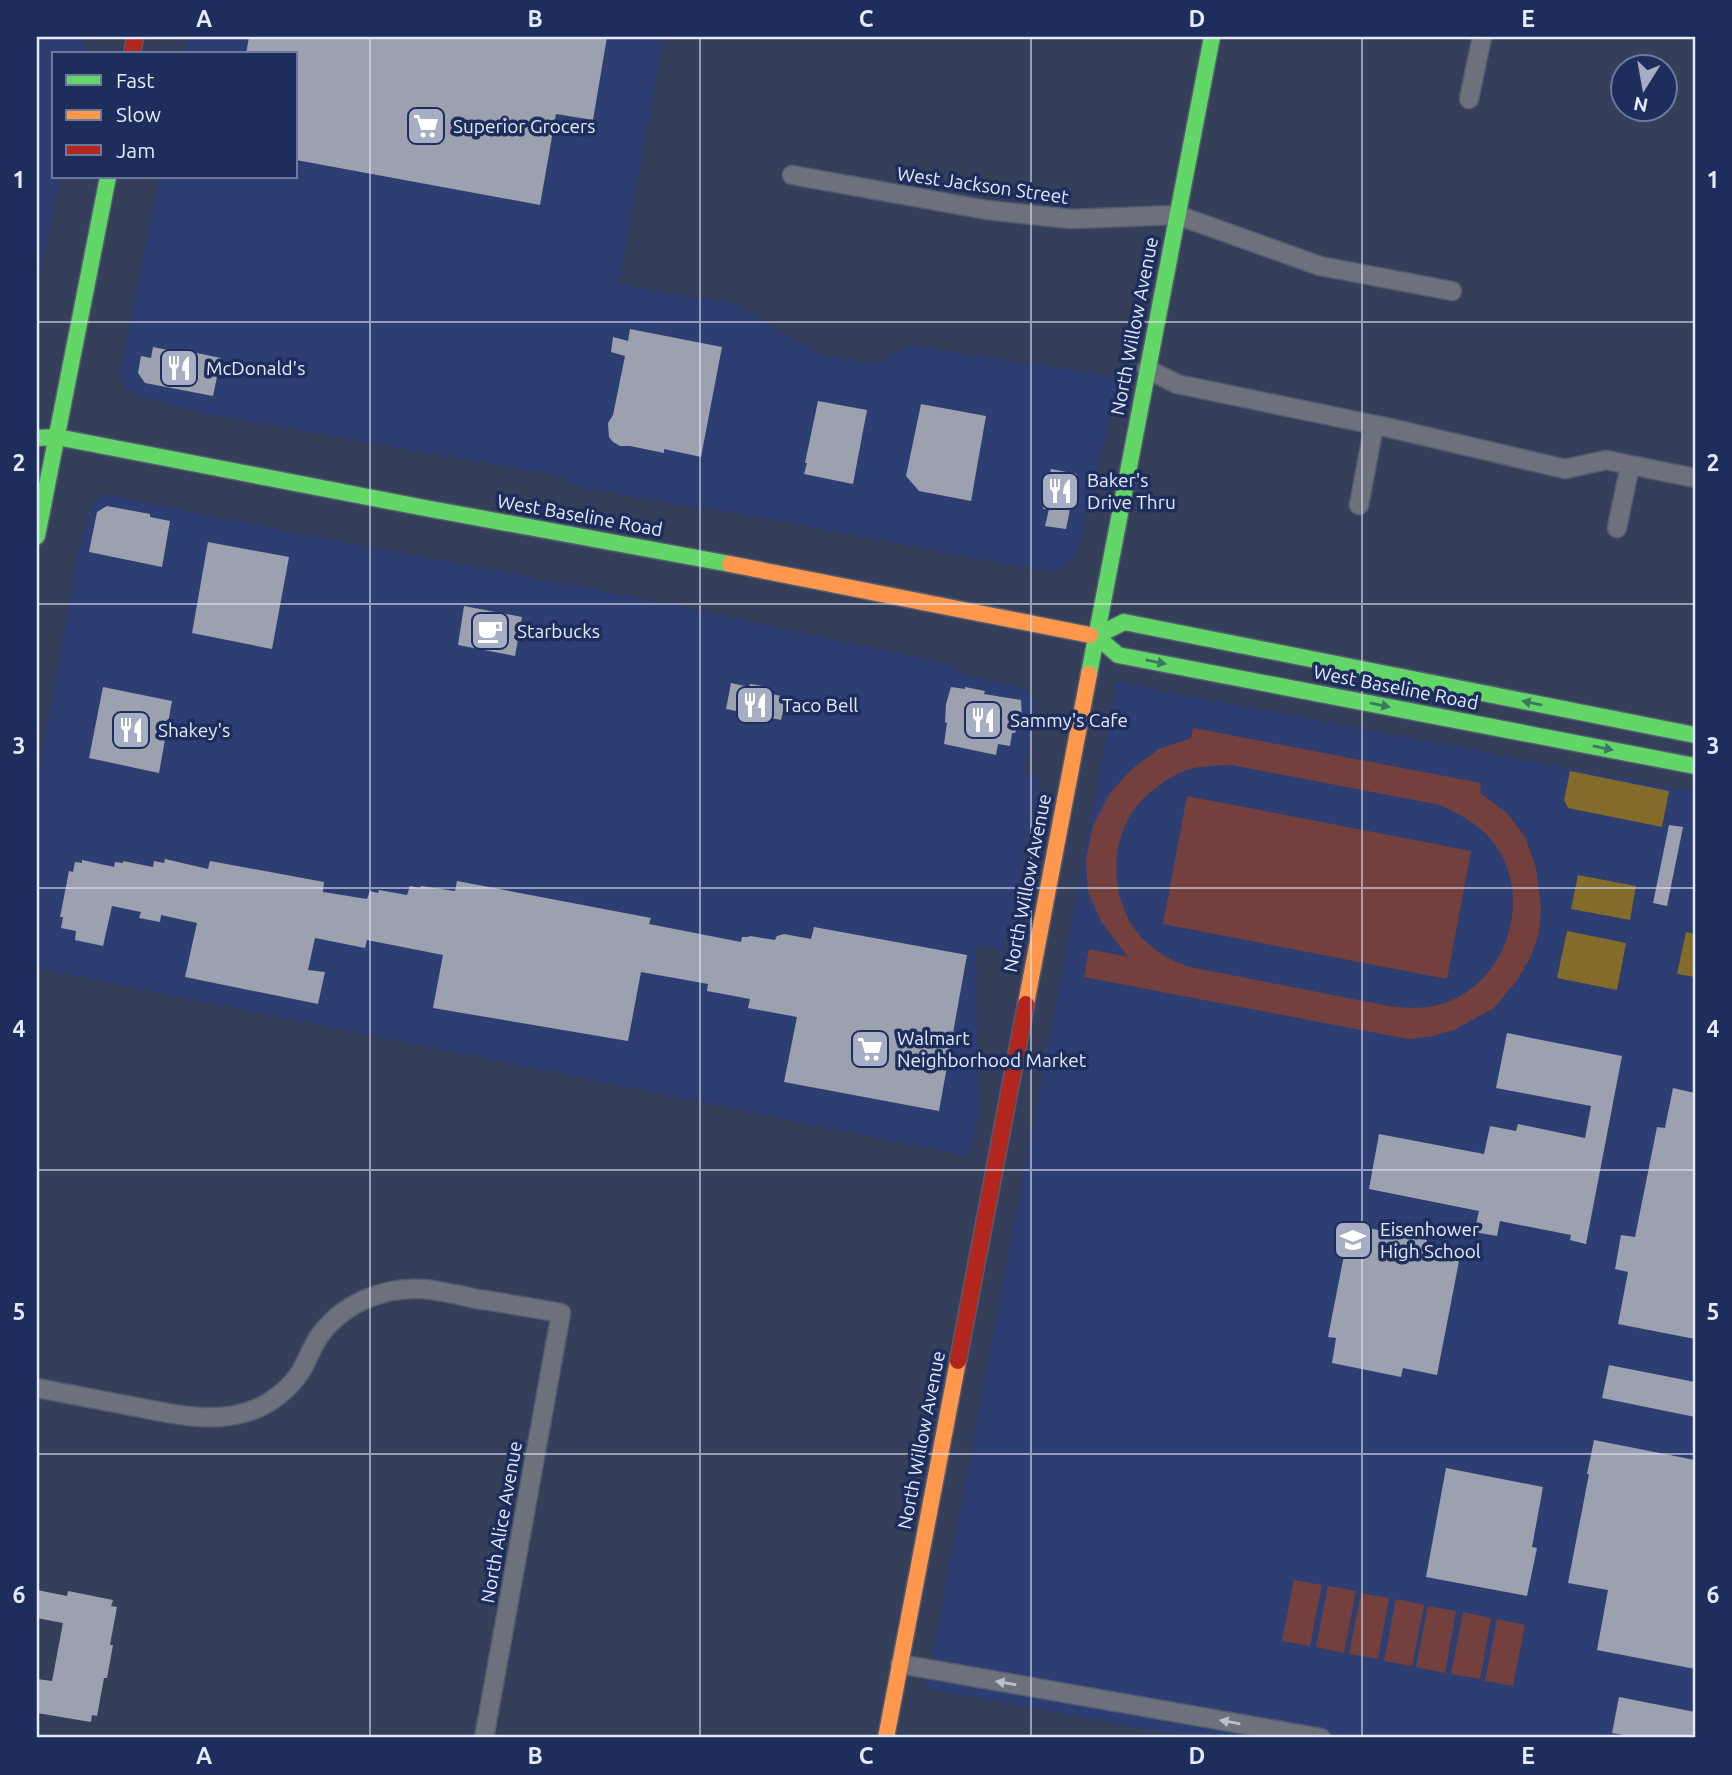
<svg xmlns="http://www.w3.org/2000/svg" width="1732" height="1775" viewBox="0 0 1732 1775" font-family="Ubuntu,sans-serif">
<style>
.built{fill:#2d3e72}
.green{fill:#74403d;fill-rule:evenodd}
.water{fill:#836b29}
.building{fill:#9ca1af}
.lines{fill:none;stroke-linecap:round;stroke-linejoin:round}
.street-casing{stroke:#545c71;stroke-width:21}
.fast-casing{stroke:#545c71;stroke-width:19}
.slow-casing{stroke:#545c71;stroke-width:19}
.jam-casing{stroke:#545c71;stroke-width:19}
.street{stroke:#6c717c;stroke-width:18}
.fast{stroke:#63d668;stroke-width:16}
.slow{stroke:#ff974d;stroke-width:16}
.jam{stroke:#b3261e;stroke-width:16}
.oneway{fill:#3c7961}
.oneway2{fill:#b9c0d0}
.grid{fill:none;stroke:#e3eafd;stroke-width:2;stroke-opacity:0.55}
.labels{text-anchor:middle;dominant-baseline:central;stroke-width:7;stroke-linejoin:round;paint-order:stroke}
.poi-label{font-size:19px;fill:#e3eafd;stroke:#1d2d5c;text-anchor:start}
.street-label{font-size:19px;fill:#e3eafd;stroke:#1d2d5c}
.neatline{fill:none;stroke:#e3eafd;stroke-width:2.5}
.grid-label{font-size:23px;text-anchor:middle;font-weight:bold;fill:#e3eafd}
</style>
<rect width="100%" height="100%" fill="#363f59"/>
<!-- built -->
<g class="built">
<path d="M37,37H86L83,54H54V177H60L37,292Z"/>
<path d="M187,37H664L619,284L735,304L821,355L876,364L910,345L1120,377L1076,556L1055,573L753,516L583,489L560,476L207,414L138,396L126,388L119,377L159,177H296V54H184Z"/>
<path d="M104,494L306,535L601,590L959,666L958,673L1024,688L1037,701L1024,772L1040,778L1004,950L976,946L979,1116L968,1156L37,968V783L80,540L93,505Z"/>
<path d="M1117,682L1695,792V1738H1193L926,1688Z"/>
</g>
<!-- green -->
<g class="green">
<path d="M1193,728L1481,783L1480,793L1507,813L1525,837L1536,868L1541,907L1539,933L1531,956L1518,979L1494,1008L1454,1030L1429,1037L1408,1039L1084,977L1089,949L1128,957L1101,921L1088,892L1086,860L1093,826L1110,793L1132,769L1159,749L1191,738ZM1232,765L1440,805C1458,814 1476,822 1489,837C1537,891 1509,983 1442,1004C1426,1009 1409,1008 1394,1007L1190,967C1170,961 1150,949 1137,932C1113,902 1110,852 1128,819C1139,799 1159,783 1179,773C1196,765 1214,766 1232,765Z"/>
<path d="M1187,796L1471,851L1447,979L1163,924Z"/>
<path d="M1294,1580L1322,1585L1310,1646L1282,1641Z"/>
<path d="M1328,1586L1356,1591L1344,1653L1316,1647Z"/>
<path d="M1361,1593L1389,1598L1378,1659L1349,1654Z"/>
<path d="M1396,1599L1424,1605L1412,1666L1384,1661Z"/>
<path d="M1428,1606L1456,1611L1445,1673L1416,1667Z"/>
<path d="M1463,1612L1491,1618L1480,1679L1451,1674Z"/>
<path d="M1497,1619L1525,1625L1513,1686L1485,1681Z"/>
</g>
<!-- water -->
<g class="water">
<path d="M1570,771L1669,791L1662,827L1568,808L1564,800Z"/>
<path d="M1578,875L1636,886L1630,920L1571,909Z"/>
<path d="M1567,931L1626,943L1617,990L1557,978Z"/>
<path d="M1686,932L1695,934V977L1677,974Z"/>
</g>
<!-- building -->
<g class="building">
<path d="M249,37H607L593,120L556,114L540,205L296,160V54H246Z"/>
<path d="M630,329L722,347L701,457L664,449V453L630,446H620L613,442L609,437L608,423L613,415L625,356L611,352L613,337L628,341Z"/>
<path d="M153,347L182,353V350L221,358L213,396L145,383L138,373L141,356L151,358Z"/>
<path d="M818,401L867,410L853,484L804,474L807,463H805Z"/>
<path d="M921,404L986,416L971,501L919,491L906,476Z"/>
<path d="M1051,469L1077,474L1066,529L1045,526L1049,509H1043Z"/>
<path d="M107,506L150,514V517L170,521L162,567L89,552L97,512Z"/>
<path d="M208,542L289,557L272,649L192,633Z"/>
<path d="M464,606L522,617L515,656L458,645Z"/>
<path d="M731,683L749,687L750,684L763,686L762,692L786,697L781,720L726,709Z"/>
<path d="M103,687L172,701L159,773L89,758Z"/>
<path d="M951,687L965,689V687L985,691L984,694L1021,700L1022,717L1015,733H1012L1010,746L998,744L996,755L944,744L947,723L945,722L946,704Z"/>
<path d="M1669,825L1683,827L1667,906L1653,903Z"/>
<path d="M165,859L208,869L210,861L324,882L323,892L367,899L370,891L378,893L379,890L407,895L410,886L420,888L421,886L455,891L457,881L651,918L649,924L741,942L742,937H748L750,936L775,940L777,936L784,934L811,939L814,927L967,955L939,1111L784,1082L797,1017L748,1008L750,999L707,991L708,984L641,972L628,1041L433,1008L443,955L367,940L365,948L315,938L308,970L325,972L318,1004L185,977L197,923L161,915L160,922L139,918L141,912L112,906L103,946L75,940L76,931L61,928L63,917H60L69,871L73,872L75,862L82,863V860L114,867L115,862L123,863V861L153,867L154,861L164,863Z"/>
<path d="M1507,1033L1622,1056L1586,1244L1570,1240L1571,1235L1500,1221L1497,1236L1474,1232L1479,1211L1369,1189L1379,1134L1484,1154L1490,1126L1516,1131L1518,1124L1585,1138L1591,1106L1496,1088Z"/>
<path d="M1673,1088L1695,1093V1339L1618,1324L1628,1272L1615,1269L1621,1235L1635,1237L1657,1127L1665,1128Z"/>
<path d="M1359,1226L1427,1240L1425,1249L1460,1256L1437,1375L1403,1368L1401,1377L1332,1363L1336,1338L1328,1337L1345,1250L1354,1251Z"/>
<path d="M1609,1365L1695,1382V1417L1602,1398Z"/>
<path d="M1594,1440L1695,1460V1669L1597,1650L1608,1590L1568,1583L1589,1474H1587Z"/>
<path d="M1446,1468L1543,1487L1532,1547L1537,1548L1527,1596L1426,1577Z"/>
<path d="M37,1590L67,1596L68,1591L113,1600L111,1606L117,1607L110,1645H113L107,1678H104L97,1716L92,1715L91,1722L37,1713V1679L52,1681L63,1623L37,1618Z"/>
<path d="M1619,1697L1695,1712V1738H1640L1612,1733Z"/>
</g>
<g class="lines">
<defs>
<g id="street">
<path d="M1469,99L1482,37"/>
<path d="M792,175L987,210L1071,219L1177,215L1320,266L1452,291"/>
<path d="M1147,369L1177,384L1390,428L1565,469L1606,460L1695,478"/>
<path d="M1359,505L1374,425"/>
<path d="M1617,528L1630,465"/>
<path d="M37,1388C68,1394 100,1400 131,1406C169,1413 209,1424 247,1412C268,1406 289,1390 301,1371C307,1361 311,1349 318,1338C341,1304 384,1286 424,1289C442,1291 459,1295 477,1299C505,1303 533,1308 561,1313L484,1738"/>
<path d="M900,1664L1321,1738"/>
</g>
<g id="fast">
<path d="M37,438L57,437L425,508L730,564"/>
<path d="M37,536L108,177"/>
<path d="M1090,635L1096,636L1118,655L1695,766"/>
<path d="M1096,636L1124,622L1695,735"/>
<path d="M1089,674L1212,37"/>
</g>
<g id="slow">
<path d="M730,564L1090,635"/>
<path d="M1026,1004L1089,674"/>
<path d="M886,1738L958,1361"/>
</g>
<g id="jam">
<path d="M132,54L135,37"/>
<path d="M958,1361L1026,1004"/>
</g>
</defs>
<!-- street casing -->
<use href="#street" class="street-casing"/>
<!-- fast casing -->
<use href="#fast" class="fast-casing"/>
<!-- slow casing -->
<use href="#slow" class="slow-casing"/>
<!-- jam casing -->
<use href="#jam" class="jam-casing"/>
<!-- street -->
<use href="#street" class="street"/>
<!-- fast -->
<use href="#fast" class="fast"/>
<!-- slow -->
<use href="#slow" class="slow"/>
<!-- jam -->
<use href="#jam" class="jam"/>
</g>
<!-- one-way arrows -->
<defs><path id="oneway-solid" d="M-6-.8H1V-3.2L6.5 0L1 3.2V.8H-6Z" transform="scale(1.75)"/></defs>
<g class="oneway">
<use href="#oneway-solid" transform="translate(1156 662) rotate(11)"/>
<use href="#oneway-solid" transform="translate(1532 703) rotate(-169)"/>
<use href="#oneway-solid" transform="translate(1380 705) rotate(11)"/>
<use href="#oneway-solid" transform="translate(1603 748) rotate(11)"/>
</g>
<g class="oneway2">
<use href="#oneway-solid" transform="translate(1006 1683) rotate(-170)"/>
<use href="#oneway-solid" transform="translate(1230 1722) rotate(-170)"/>
</g>
<!-- grid -->
<path class="grid" d="M370,37V1738M700,37V1738M1031,37V1738M1362,37V1738M37,322H1695M37,604H1695M37,888H1695M37,1170H1695M37,1454H1695"/>
<!-- icons -->
<defs>
<symbol id="supermarket-square" viewBox="-11 -11 22 22"><rect x="-9" y="-9" width="18" height="18" rx="4" fill="#a6aec4" stroke="#1d2d5c"/><path d="M-6-5.5h2.5l.6 2H6L4.5 2H-2.5L-4.4-4H-6ZM-1.5 3.2a1.3 1.3 0 1 0 .1 0ZM3 3.2a1.3 1.3 0 1 0 .1 0Z" fill="#fff"/></symbol>
<symbol id="restaurant-square" viewBox="-11 -11 22 22"><rect x="-9" y="-9" width="18" height="18" rx="4" fill="#a6aec4" stroke="#1d2d5c"/><path d="M-5-6h1v4h1v-4h1v4h1v-4h1v5L-1.5 .5V6h-2V.5L-5-1ZM5-6V6H3V1.5H1.5Q1.5-4 5-6Z" fill="#fff"/></symbol>
<symbol id="cafe-square" viewBox="-11 -11 22 22"><rect x="-9" y="-9" width="18" height="18" rx="4" fill="#a6aec4" stroke="#1d2d5c"/><path d="M-5.5-4.5H6V0H3Q3 3.5 0 3.5H-2.5Q-5.5 3.5-5.5 0ZM3-3.2v2h1.7v-2ZM-6 4.5H4V6H-6Z" fill="#fff"/></symbol>
<symbol id="school-square" viewBox="-11 -11 22 22"><rect x="-9" y="-9" width="18" height="18" rx="4" fill="#a6aec4" stroke="#1d2d5c"/><path d="M0-5L7-2L0 1L-7-2ZM-4 1L0 2.5L4 1V4Q0 6-4 4Z" fill="#fff"/></symbol>
</defs>
<g fill-rule="evenodd">
<use href="#supermarket-square" x="404" y="104" width="44" height="44"/>
<use href="#restaurant-square" x="157" y="346" width="44" height="44"/>
<use href="#restaurant-square" x="1038" y="469" width="44" height="44"/>
<use href="#cafe-square" x="468" y="609" width="44" height="44"/>
<use href="#restaurant-square" x="733" y="683" width="44" height="44"/>
<use href="#restaurant-square" x="961" y="698" width="44" height="44"/>
<use href="#restaurant-square" x="109" y="708" width="44" height="44"/>
<use href="#supermarket-square" x="848" y="1027" width="44" height="44"/>
<use href="#school-square" x="1331" y="1218" width="44" height="44"/>
</g>
<g class="labels">
<!-- poi labels -->
<g class="poi-label">
<text x="453" y="126">Superior Grocers</text>
<text x="206" y="368">McDonald's</text>
<text x="1087" y="480">Baker's<tspan x="1087" dy="22">Drive Thru</tspan></text>
<text x="517" y="631">Starbucks</text>
<text x="782" y="705">Taco Bell</text>
<text x="1010" y="720">Sammy's Cafe</text>
<text x="158" y="730">Shakey's</text>
<text x="897" y="1038">Walmart<tspan x="897" dy="22">Neighborhood Market</tspan></text>
<text x="1380" y="1229">Eisenhower<tspan x="1380" dy="22">High School</tspan></text>
</g>
<!-- street labels -->
<g class="street-label">
<text transform="translate(983 185) rotate(8)">West Jackson Street</text>
<text transform="translate(1134 326) rotate(-79)">North Willow Avenue</text>
<text transform="translate(580 515) rotate(10)">West Baseline Road</text>
<text transform="translate(1396 687) rotate(11)">West Baseline Road</text>
<text transform="translate(1027 883) rotate(-79)">North Willow Avenue</text>
<text transform="translate(921 1440) rotate(-79)">North Willow Avenue</text>
<text transform="translate(501 1522) rotate(-80)">North Alice Avenue</text>
</g>
</g>
<!-- border -->
<rect width="1732" height="1775" fill="none" stroke="#1d2d5c" stroke-width="77"/>
<!-- legend -->
<rect x="52" y="52" width="245" height="126" fill="#1d2d5c" stroke="#6c799c" stroke-width="2"/>
<rect x="66" y="75" width="35" height="10" fill="#63d668" stroke="#6c799c" stroke-width="2"/>
<text x="116" y="88" font-size="21" fill="#e3eafd">Fast</text>
<rect x="66" y="110" width="35" height="10" fill="#ff974d" stroke="#6c799c" stroke-width="2"/>
<text x="116" y="122" font-size="21" fill="#e3eafd">Slow</text>
<rect x="66" y="145" width="35" height="10" fill="#b3261e" stroke="#6c799c" stroke-width="2"/>
<text x="116" y="158" font-size="21" fill="#e3eafd">Jam</text>
<!-- north arrow -->
<g transform="translate(1644 88) rotate(191)"><circle r="33" fill="#1d2d5c" stroke="#6c799c" stroke-width="2"/>
<path d="M0-5L12 26L0 18L-12 26Z" fill="#a6aec4"/>
<text y="-10" font-size="19" font-weight="bold" text-anchor="middle" fill="#e3eafd">N</text>
</g>
<rect x="38" y="38" width="1656" height="1698" class="neatline"/>
<g class="grid-label">
<text x="204" y="27">A</text>
<text x="535" y="27">B</text>
<text x="866" y="27">C</text>
<text x="1197" y="27">D</text>
<text x="1528" y="27">E</text>
<text x="19" y="188">1</text>
<text x="1713" y="188">1</text>
<text x="19" y="471">2</text>
<text x="1713" y="471">2</text>
<text x="19" y="754">3</text>
<text x="1713" y="754">3</text>
<text x="19" y="1037">4</text>
<text x="1713" y="1037">4</text>
<text x="19" y="1320">5</text>
<text x="1713" y="1320">5</text>
<text x="19" y="1603">6</text>
<text x="1713" y="1603">6</text>
<text x="204" y="1764">A</text>
<text x="535" y="1764">B</text>
<text x="866" y="1764">C</text>
<text x="1197" y="1764">D</text>
<text x="1528" y="1764">E</text>
</g>
</svg>
